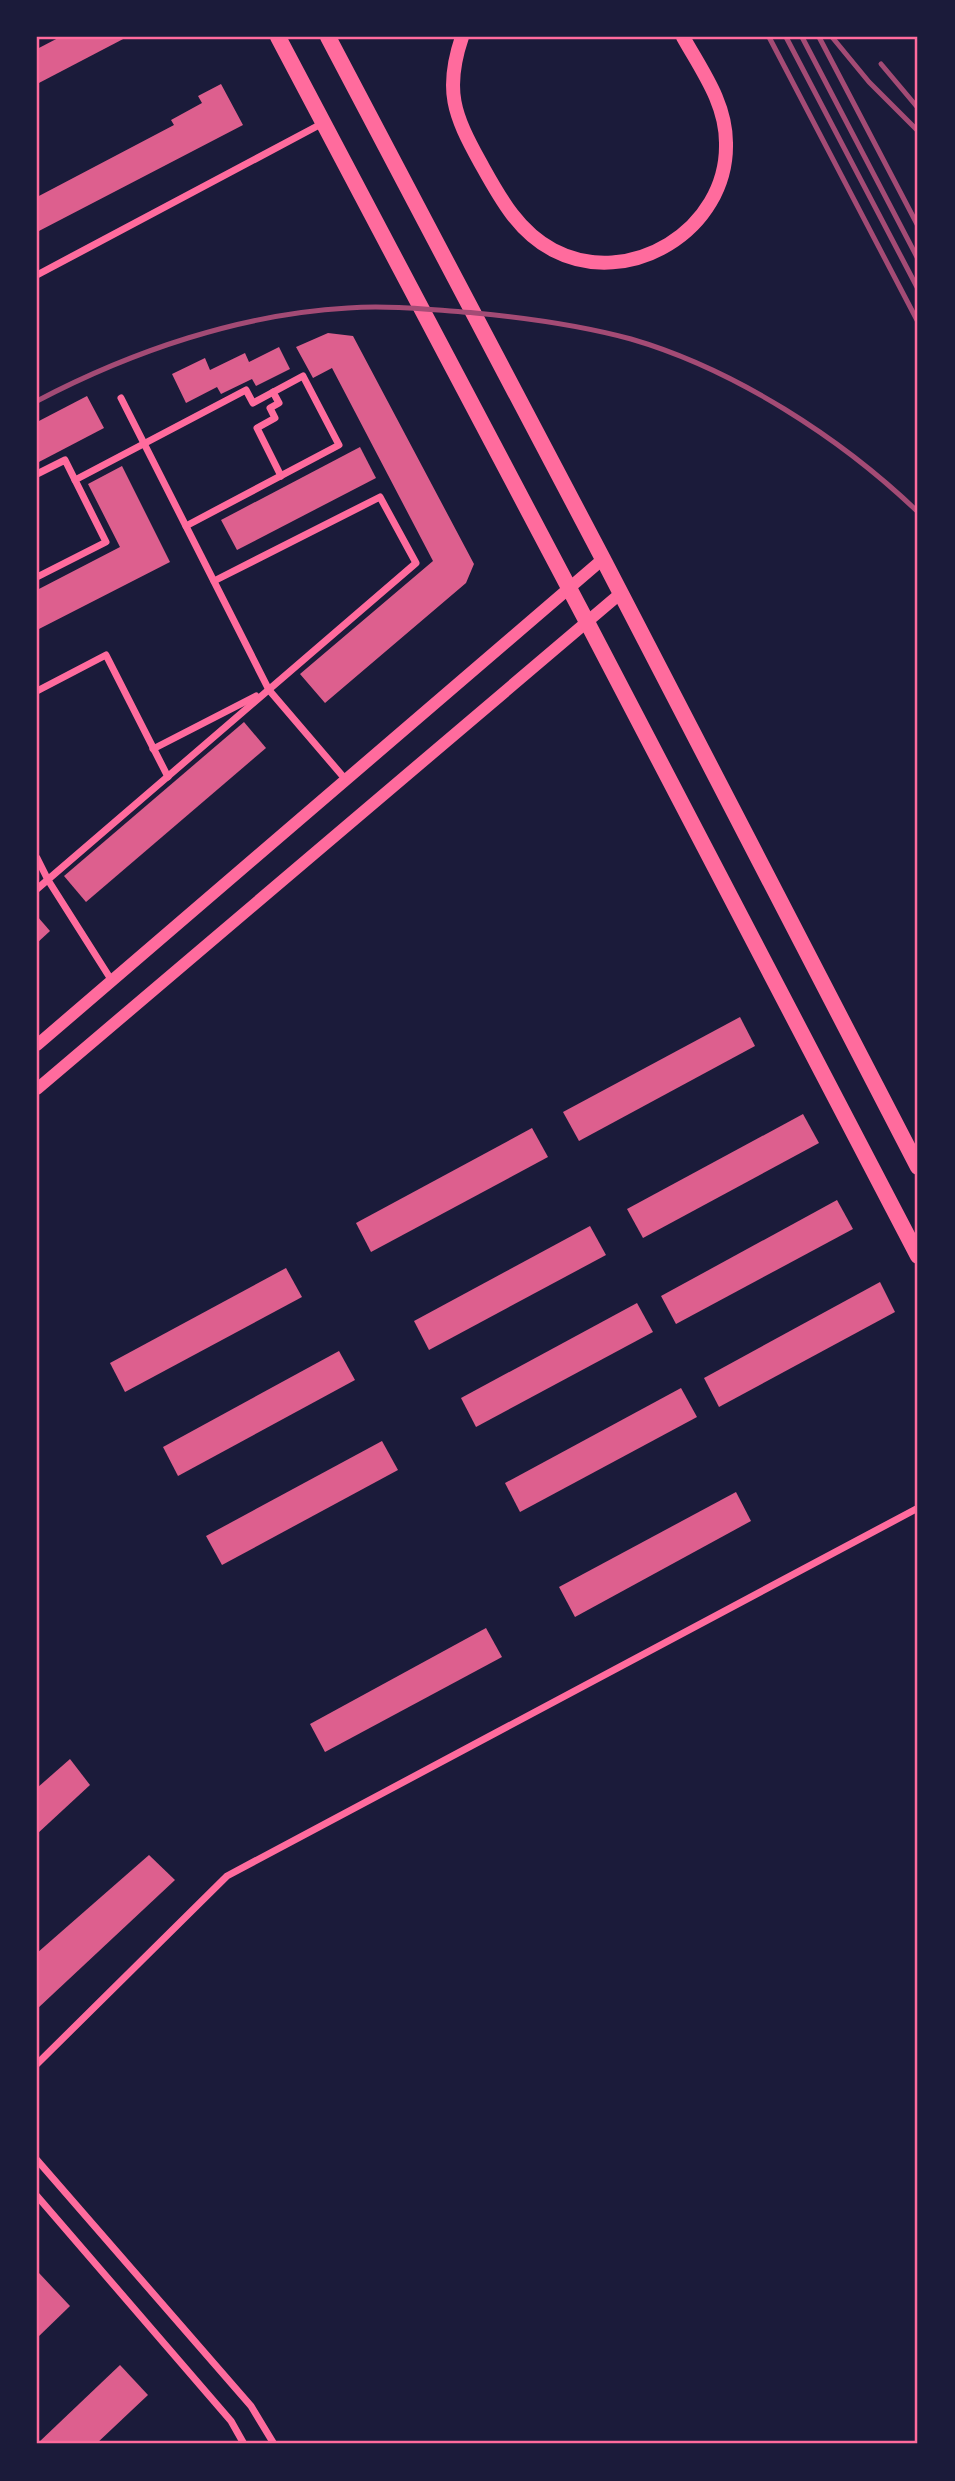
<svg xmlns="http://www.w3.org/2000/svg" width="955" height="2481" viewBox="0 0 955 2481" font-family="Karla,sans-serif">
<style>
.building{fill:#dd5f8e}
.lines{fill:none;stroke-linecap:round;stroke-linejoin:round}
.minor{stroke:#ff6b9d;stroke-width:7}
.tertiary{stroke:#ff6b9d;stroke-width:12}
.primary{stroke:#ff6b9d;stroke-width:14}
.trunk{stroke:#ff6b9d;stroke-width:16}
.rail{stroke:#a44b75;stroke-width:5}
.neatline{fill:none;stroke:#ff6b9d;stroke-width:2.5}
</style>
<rect width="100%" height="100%" fill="#1b1b3a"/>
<!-- building -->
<g class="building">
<path d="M60,37H127L37,84V49Z"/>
<path d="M221,84L243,125L37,232V197L174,125L171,120L202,103L198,96Z"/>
<path d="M328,333L353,336L474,564L466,583L325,703L300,674L433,561L332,368L313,378L296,347Z"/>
<path d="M279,347L290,369L256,386L252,379L221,394L217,387L186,403L172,374L205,358L210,370L245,353L249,362Z"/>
<path d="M87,396L104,428L37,463V422Z"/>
<path d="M360,447L376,478L237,550L221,520Z"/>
<path d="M122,466L170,562L37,630V590L120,547L88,484Z"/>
<path d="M244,722L266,748L86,902L64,876Z"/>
<path d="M37,916L50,931L37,943Z"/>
<path d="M740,1017L755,1046L579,1141L563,1112Z"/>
<path d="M803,1114L819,1143L643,1238L627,1209Z"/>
<path d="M532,1128L548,1157L371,1252L356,1223Z"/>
<path d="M837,1200L853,1229L676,1324L661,1296Z"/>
<path d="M590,1226L606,1255L429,1350L414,1321Z"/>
<path d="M286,1268L302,1297L125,1392L110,1363Z"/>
<path d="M880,1282L895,1312L719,1407L704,1378Z"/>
<path d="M637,1303L653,1332L476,1427L461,1398Z"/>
<path d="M339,1351L355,1380L178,1476L163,1447Z"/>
<path d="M681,1388L697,1417L520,1512L505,1483Z"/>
<path d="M382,1441L398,1470L222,1565L206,1536Z"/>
<path d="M736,1492L751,1521L575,1617L559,1587Z"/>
<path d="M486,1628L502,1657L325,1752L310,1724Z"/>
<path d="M70,1759L90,1785L37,1834V1788Z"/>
<path d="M149,1855L175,1880L37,2009V1953Z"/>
<path d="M39,2273L70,2306L37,2338V2275Z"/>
<path d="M120,2365L148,2395L96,2444H37Z"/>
</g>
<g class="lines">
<!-- minor -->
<g class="minor">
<path d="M37,275L323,123"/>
<path d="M273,392L279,403L270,408L275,418L257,428L281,476"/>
<path d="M121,398L269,690L346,780"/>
<path d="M37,474L65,460L106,542L37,577"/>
<path d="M75,480L246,390L253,403L303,376L339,445L186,526"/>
<path d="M37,691L106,655L168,777"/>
<path d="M153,749L256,696"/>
<path d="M37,858L48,880L112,981"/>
<path d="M37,889L416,563L380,497L214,581"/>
<path d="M37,2064L227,1876L918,1508"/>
<path d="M37,2160L251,2406L274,2444"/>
<path d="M37,2196L231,2421L244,2444"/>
</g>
<!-- tertiary -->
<g class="tertiary">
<path d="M37,1045L603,559"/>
<path d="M37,1089L621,593"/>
</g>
<!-- primary -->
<path class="primary" d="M462,37C444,90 454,115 480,162C499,196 517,231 553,250C629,290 728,230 726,143C726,103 702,71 683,37"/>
<!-- trunk -->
<g class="trunk">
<path d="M278,37L587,622L918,1256"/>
<path d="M328,37L603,559L918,1167"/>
</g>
<!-- rail -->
<g class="rail">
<path d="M769,37L918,322"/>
<path d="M786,37L918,289"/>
<path d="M802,37L918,259"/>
<path d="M819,37L918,226"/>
<path d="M832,37L869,82L918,131"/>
<path d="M881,64L918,108"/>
<path d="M37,401C132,351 241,314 348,308C390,305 433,310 475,313C528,318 579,325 631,339C734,369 841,438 918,512"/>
</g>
</g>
<!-- border -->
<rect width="955" height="2481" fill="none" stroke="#1b1b3a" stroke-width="77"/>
<rect x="38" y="38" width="878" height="2404" class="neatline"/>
</svg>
